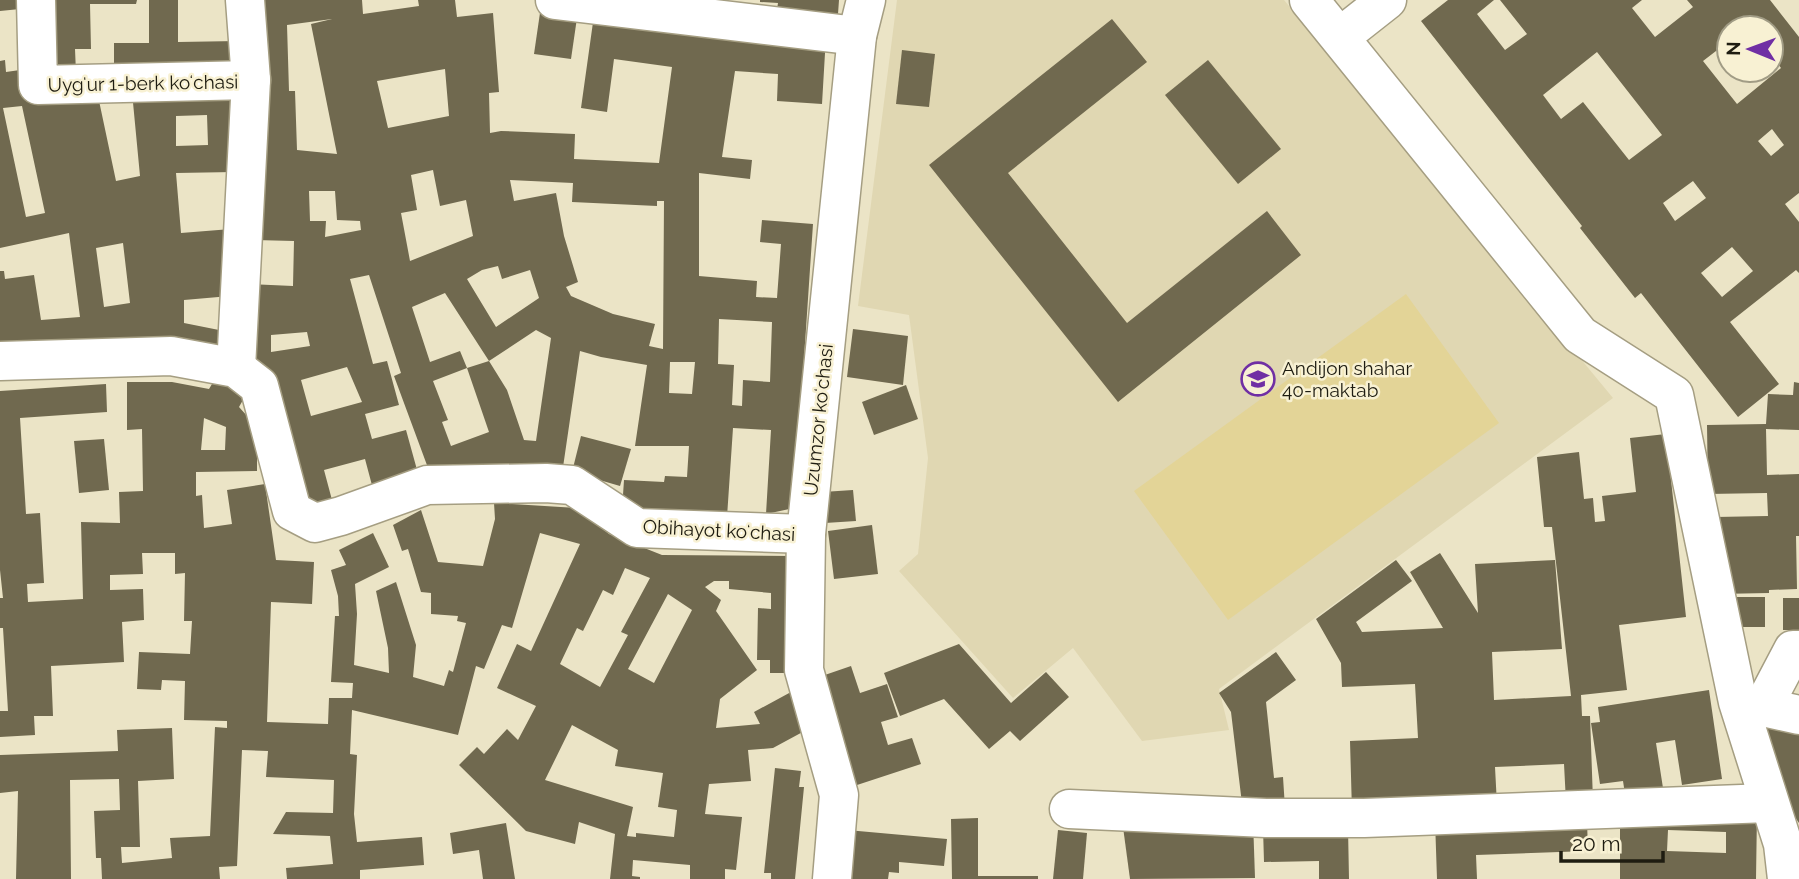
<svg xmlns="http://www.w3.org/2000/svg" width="1799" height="879" viewBox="0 0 1799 879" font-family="Raleway,sans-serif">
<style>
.built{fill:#e0d7b2}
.green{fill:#e3d497}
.building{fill:#70694f;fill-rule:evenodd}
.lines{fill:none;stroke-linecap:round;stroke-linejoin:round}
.minor-casing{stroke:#a59e82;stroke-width:41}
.minor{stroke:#fff;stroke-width:38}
.labels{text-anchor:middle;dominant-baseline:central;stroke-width:5;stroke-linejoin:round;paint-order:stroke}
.street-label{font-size:19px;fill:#1e1c11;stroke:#f8f1d3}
.poi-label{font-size:19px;fill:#1e1c11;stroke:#f8f1d3;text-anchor:start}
</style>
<rect width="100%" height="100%" fill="#ebe4c6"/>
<!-- built -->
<path class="built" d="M897,0H1284L1613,398L1219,689L1229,730L1142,741L1073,648L1013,698L899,571L918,554L928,458L909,315L858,306Z"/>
<!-- green -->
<path class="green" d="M1406,294L1499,423L1228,620L1134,491Z"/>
<!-- building -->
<g class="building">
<path d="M0,0H20V9L0,11Z"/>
<path d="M42,0H137L136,4H90L91,49H75L76,73L43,74Z"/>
<path d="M149,0H178V42L238,41L239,71L114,70V43H149Z"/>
<path d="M253,0H362L363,14L419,6L418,0H455L457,17L493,13L499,92L489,93L490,133L501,131L575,134L574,159L659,163L672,67L614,59L607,112L581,108L595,8L826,36L822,104L777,101L778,74L735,71L722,157L752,160L750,179L699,173V276L757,281L756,297L777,298L781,244L760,242L762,220L813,224L794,508L766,514L771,430L733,428L727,517L622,510L624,480L664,482L665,476L687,477L689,446H635L647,365L601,357L580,351L562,474L431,476L394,376L401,373L369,275L350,279L373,364L387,361L399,405L365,414L372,439L406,430L419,477L373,489L365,459L324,470L332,500L303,508L242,365L248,284L293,286L294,241L255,240ZM332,19L311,24L337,154L297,150L295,91H289L287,25ZM445,69L449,116L388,128L377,81ZM433,170L440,206L466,200L473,236L410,261L401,213L417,210L411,175ZM510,180L573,183L572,202L657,206V201H664L663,349L649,346L655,324L613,314L571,296L566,287L578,282L564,236L556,193L514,201ZM309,191H335L337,220L360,221L361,230L325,237L326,221H310ZM498,266L502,279L530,270L539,298L496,327L467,279L482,270ZM445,293L489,361L536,330L551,338L536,441L524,440L507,390L489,361L467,368L489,432L451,446L442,422L448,420L433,381L467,368L460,351L430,362L412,307ZM719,319L772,322L770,382L743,380L742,406L732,405L734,365L718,364ZM307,332L310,346L271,352V335ZM670,362H695L692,394L669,393ZM347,367L362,402L311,416L301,380Z"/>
<path d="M760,0H839L838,14L777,9L778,3L760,2Z"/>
<path d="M1448,0H1494L1477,14L1505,50L1527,34L1500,0H1642L1632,8L1655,37L1693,7L1687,0H1770L1799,37V193L1785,204L1799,222V273L1796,270L1730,322L1779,384L1738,417L1641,293L1635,298L1580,228L1582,226L1421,21ZM1748,26L1750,28H1771V55L1781,68L1737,104L1703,61L1729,41V28H1745ZM1597,52L1662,135L1629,160L1583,102L1561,119L1543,95ZM1772,129L1784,145L1771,156L1758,141ZM1693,181L1706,198L1675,221L1663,203ZM1732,247L1753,271L1722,297L1701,273Z"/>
<path d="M541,6L578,11L571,59L534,54Z"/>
<path d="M1112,19L1147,62L1008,173L1127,323L1267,211L1301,255L1118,402L929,165Z"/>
<path d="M902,50L935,54L929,107L896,104Z"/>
<path d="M5,60L6,72L27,69L31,104L70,95L98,96L116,181L140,176L132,92L235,85L234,172L176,173L181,233L231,229L230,296L184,300V323L229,332L228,355L0,354V271H4L5,279L34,275L41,320L80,317L69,233L0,248V61ZM22,106L45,213L26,217L3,108ZM207,115L208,145L176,146V116ZM123,243L130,303L104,307L96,248Z"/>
<path d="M1208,60L1281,149L1238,184L1165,95Z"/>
<path d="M853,329L908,336L903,385L847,377Z"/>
<path d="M218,374L248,391L239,407L257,427V471L196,472V496L202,495L204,528L232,524L227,490L265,484L276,560L314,562L312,604L271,602L267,722L328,724L329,698H352L353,683L331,682L335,616H339L338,596L331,570L346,565L339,550L373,533L389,567L355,584L357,614L354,665L389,673L388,648L376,591L396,582L416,645L413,677L444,686L449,670L453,672L466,623L457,621L458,616L431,614V593L421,592L408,549L402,551L393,525L421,510L438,562L483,566L495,519L494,503L577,508L609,534L662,555L790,556L788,673H770V660H757L758,608L771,609V593L729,589V581H714L705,587L721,600L716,611L757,670L720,699L716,728L760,724L754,712L791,692L810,728L773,748L748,750L751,781L709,784L705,814L742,817L736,870L725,869V879H690V865L633,860L632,876L640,877V879H610L615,834L579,822L575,844L526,831L459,765L477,747L484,754L507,729L518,740L536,706L497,688L517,644L531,651L580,544L540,533L512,628L502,625L484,669L476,666L458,735L352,710L350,754L357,755L354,814L357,842L422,837L424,865L360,870V879H287L286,868L333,864L330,836L273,834L286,812L333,813L334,780L266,777L268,751L242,750L237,866L219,867L220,879H102L101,858H96L94,811L120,810L119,779L70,780L71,879H16L18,791L0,793V755L118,751L117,730L172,728L174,779L138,781L140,847H121L122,863L172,858L170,838L210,836L215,727L227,728V721L184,720L185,681L162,680L161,690L137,689L139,652L190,654L192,621H184L185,573L175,574V553H142L143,574L110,575V590L143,589L144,620L122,622L124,662L51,666L53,716H34L35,735L0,737V711H8L3,628H0V598H3L0,570V391L106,384L107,412L20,418L26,514L40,513L44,583L27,584L28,602L83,599L81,522L120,523L119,492L143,491L142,429L127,430V382H172L209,389ZM204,418L226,427L225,450H201ZM625,568L650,578L621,632L628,635L600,687L560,664L577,628L583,631L603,590L613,595ZM668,594L692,610L654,683L628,669ZM572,725L618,750L615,766L663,773L658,807L677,810L674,837L636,833V837L627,836L633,807L545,780Z"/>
<path d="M1794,382L1799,383V430L1766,429L1767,475L1799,474V536H1796L1797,589L1769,590V593L1718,594L1716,517L1768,516L1767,493L1708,494L1707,425L1766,424L1768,394L1793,395Z"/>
<path d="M906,385L918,419L874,435L862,402Z"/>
<path d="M1666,434L1686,617L1619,625L1627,690L1581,695L1582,716H1590L1593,801L1566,802L1564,764L1495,767L1497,805L1352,811L1350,741L1418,738L1415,684L1342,687L1341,663L1316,619L1396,560L1412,581L1356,622L1362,632L1443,628L1410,572L1440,553L1478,613L1475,564L1555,560L1562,649L1492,652L1494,700L1571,696L1552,527H1544L1537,457L1579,452L1584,499L1593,498L1595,522L1605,521L1602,496L1636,492L1630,438Z"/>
<path d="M581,436L631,449L620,486L572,472Z"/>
<path d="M104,439L109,490L79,493L74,441Z"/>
<path d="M853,490L856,521L825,523L823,492Z"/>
<path d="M872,525L878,574L834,579L828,531Z"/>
<rect x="1726" y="597" width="39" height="30"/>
<rect x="1783" y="598" width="16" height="32"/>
<path d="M959,644L1011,703L1046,672L1069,697L1020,741L1010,731L989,749L944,699L900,716L884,673Z"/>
<path d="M1276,652L1296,680L1266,702L1274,778L1283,777L1285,808L1243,812L1231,712L1219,693Z"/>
<path d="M851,666L860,693L887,684L898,717L881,722L888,745L912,738L921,764L854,786L819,677Z"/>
<path d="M1709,690L1722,779L1682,785L1675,740L1656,743L1663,788L1625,794L1623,781L1600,784L1591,723L1600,722L1598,707Z"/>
<path d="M1753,713L1799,728V823L1774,787Z"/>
<path d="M775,768L801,771L799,787H804L795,879H771V873H764Z"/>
<path d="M1757,812L1756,879H1620V820ZM1668,830L1726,832V853L1667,851Z"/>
<path d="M978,818V876H1038V879H952L951,819Z"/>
<path d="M1253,820L1255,878L1130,879L1123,827Z"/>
<path d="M1435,820L1587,821L1588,851L1476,855L1477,879H1437Z"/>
<path d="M506,823L515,879H483L479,850L453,854L450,833Z"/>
<path d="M1263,828H1348L1349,879H1319V861L1264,862Z"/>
<path d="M847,830L947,839L944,866L899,862V873L889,872L888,879H842Z"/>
<path d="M1058,830L1087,833L1083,879H1053Z"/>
</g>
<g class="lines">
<defs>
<g id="minor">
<path d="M36,0L38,85L251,80"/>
<path d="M555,0L857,36"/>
<path d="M1309,0L1580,335L1674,395L1738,702L1783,844L1787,879"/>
<path d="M1340,37L1387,0"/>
<path d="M0,361L171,356L236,368L259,386L292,511L315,523L341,516L427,485L546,483L572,485L637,528L806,534"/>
<path d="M236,368L251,80L245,0"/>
<path d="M1740,702L1799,715"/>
<path d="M1763,707L1793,650H1799"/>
<path d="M1069,809L1266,818H1364L1769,803"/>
<path d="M832,879L839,795L804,670L806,534L857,36L866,0"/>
</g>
</defs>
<!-- minor casing -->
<use href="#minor" class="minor-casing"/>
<!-- minor -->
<use href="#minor" class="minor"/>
</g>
<!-- icons -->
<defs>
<symbol id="school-ring" viewBox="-11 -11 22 22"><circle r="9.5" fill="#f8f1d3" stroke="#702fa4" stroke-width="1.5"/><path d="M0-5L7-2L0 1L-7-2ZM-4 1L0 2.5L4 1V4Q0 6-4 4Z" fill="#702fa4"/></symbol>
</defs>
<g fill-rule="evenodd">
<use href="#school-ring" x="1239" y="360" width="38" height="38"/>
</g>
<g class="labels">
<!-- street labels -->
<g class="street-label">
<text transform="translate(143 83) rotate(-1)">Uygʻur 1-berk koʻchasi</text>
<text transform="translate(818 420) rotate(-84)">Uzumzor koʻchasi</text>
<text transform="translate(719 530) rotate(3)">Obihayot koʻchasi</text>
</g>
<!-- poi labels -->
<g class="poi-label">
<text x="1282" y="368">Andijon shahar<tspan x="1282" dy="22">40-maktab</tspan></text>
</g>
</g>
<!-- north arrow -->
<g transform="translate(1750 49) rotate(271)"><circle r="33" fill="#f8f1d3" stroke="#a19c85" stroke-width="2"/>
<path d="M0-5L12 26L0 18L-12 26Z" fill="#702fa4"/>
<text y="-10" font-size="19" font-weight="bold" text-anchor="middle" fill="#1e1c11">N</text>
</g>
<!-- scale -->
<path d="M1561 851v10h102v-10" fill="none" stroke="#1e1c11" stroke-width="3.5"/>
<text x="1572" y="851" font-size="21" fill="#1e1c11" stroke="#f8f1d3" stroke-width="5" paint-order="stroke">20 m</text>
</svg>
